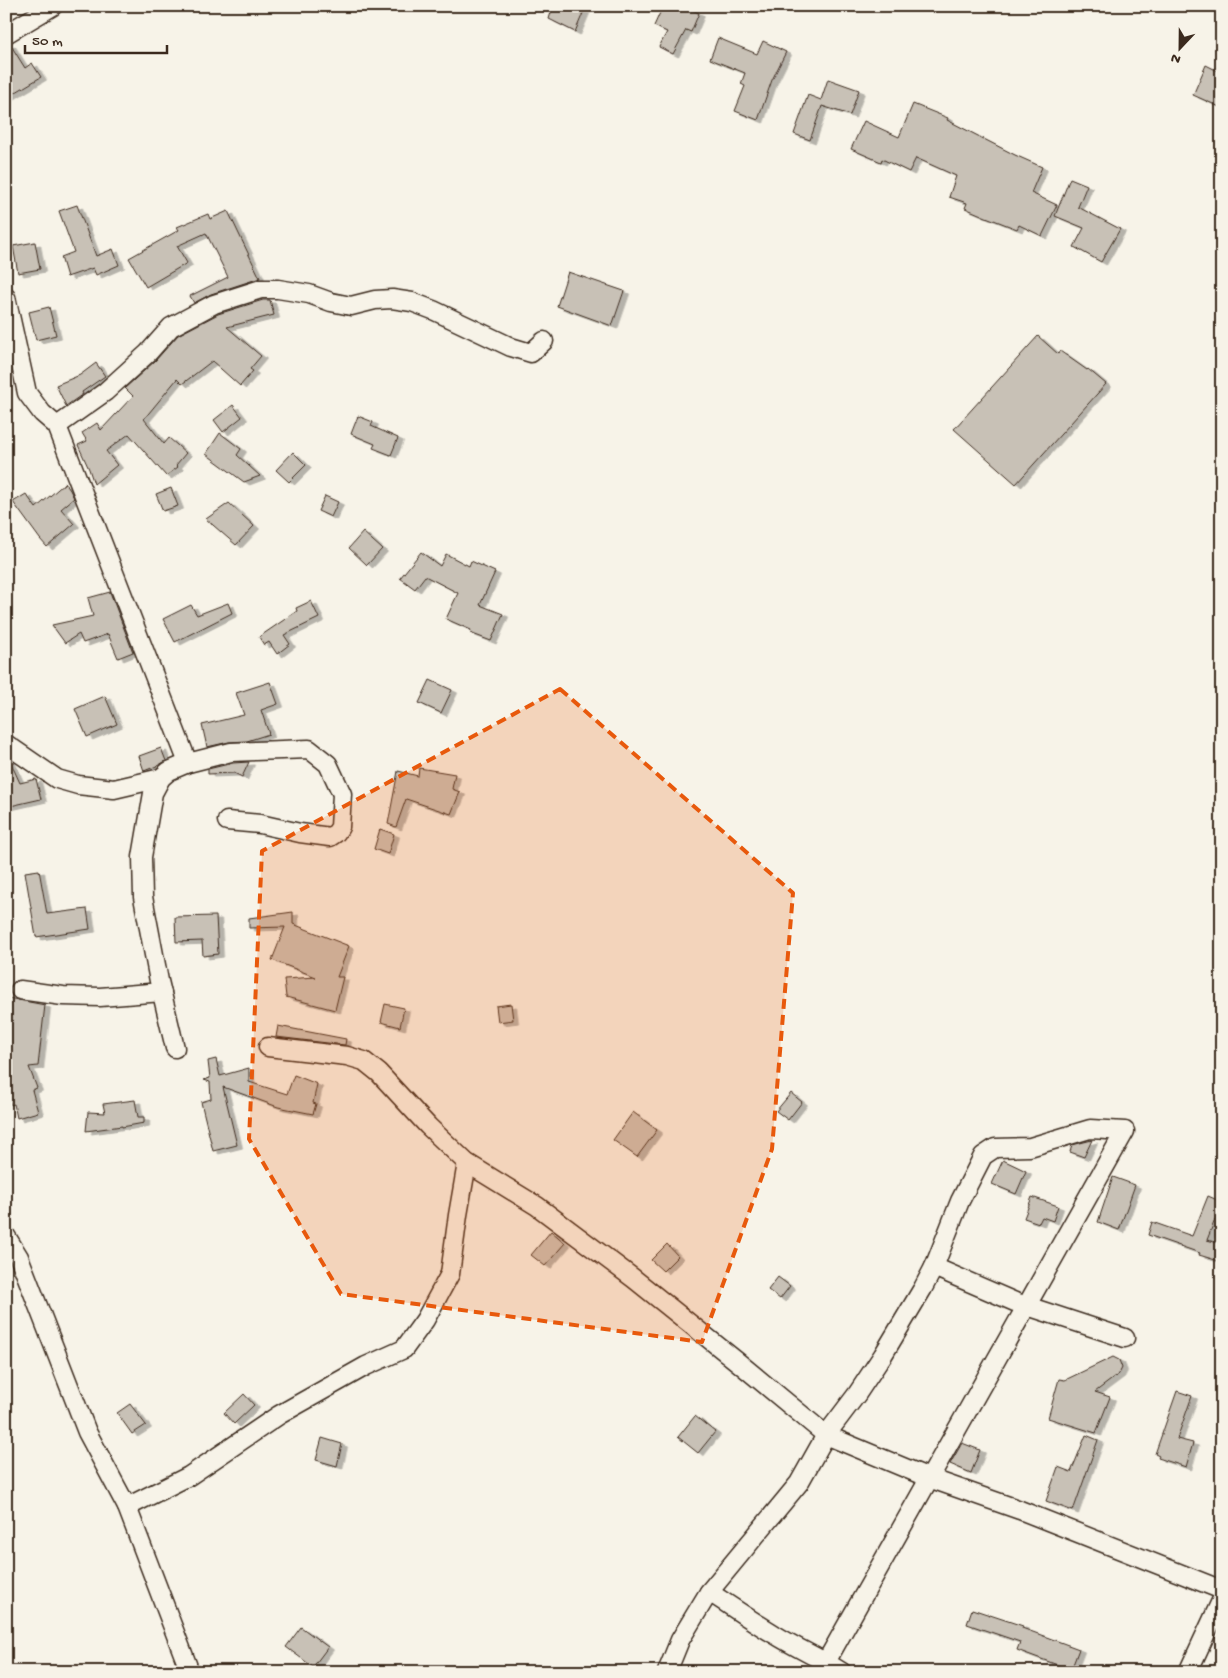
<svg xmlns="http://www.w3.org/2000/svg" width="1228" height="1678" font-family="'Gochi Hand',sans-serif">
<defs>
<filter id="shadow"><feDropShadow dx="5.5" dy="3" stdDeviation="0" flood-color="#0004"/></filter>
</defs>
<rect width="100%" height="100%" fill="#f7f3e8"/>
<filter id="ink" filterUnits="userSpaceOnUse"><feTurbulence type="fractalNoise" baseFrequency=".02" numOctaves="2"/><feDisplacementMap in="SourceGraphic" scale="10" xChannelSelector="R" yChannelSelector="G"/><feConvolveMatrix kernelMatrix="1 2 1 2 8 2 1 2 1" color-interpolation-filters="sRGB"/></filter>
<g filter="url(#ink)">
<g fill="#c8c1b6" stroke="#3b2a1e" filter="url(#shadow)">
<path d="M553,6H586L575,32L549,19Z"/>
<path d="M663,6H683L699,13L691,32L686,30L673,54L659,47L667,32L654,26Z"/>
<path d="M718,38L757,54L763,41L786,52L772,80L758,120L735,111L745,86L741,84L745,73L710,59Z"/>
<path d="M10,44L25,68L32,63L41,77L6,98V45Z"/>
<path d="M1206,65L1222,73V108L1193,95Z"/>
<path d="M828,79L859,90L850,115L822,106L810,140L794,134L808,95L821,100Z"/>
<path d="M913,104L948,118L947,120L1015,155L1042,167L1031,193L1057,205L1042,236L1019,225L1017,229L986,217L965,208L967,203L949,197L956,176L916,158L909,172L882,159L881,162L851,149L864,121L899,137Z"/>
<path d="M1070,178L1087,185L1078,207L1120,229L1101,262L1074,247L1084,228L1055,216Z"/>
<path d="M77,205L96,256L113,249L119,265L96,275L93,268L67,277L61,257L74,252L59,211Z"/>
<path d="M228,211L260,278L211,294L194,303L190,296L228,277L206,233L177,246L187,263L146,287L129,258L179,230L177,227L208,214L210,219Z"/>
<path d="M35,242L40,269L18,273L13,246Z"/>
<path d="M568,272L624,291L612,326L557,306Z"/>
<path d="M263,300H270L274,315L227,327L261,356L250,369L253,371L240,386L212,361L182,384L177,379L144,419L164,444L169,438L186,453L176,465L178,467L166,476L129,434L106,451L117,465L94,484L89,469L78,445L87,441L82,433L97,423L101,430L133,396L125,388L155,361L178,335L218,314Z"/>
<path d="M49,307L56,335L36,340L29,312Z"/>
<path d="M1038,336L1058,354L1060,351L1087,370L1088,369L1106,384L1016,484L954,429Z"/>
<path d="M96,363L105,376L82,392L83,394L66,406L56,385L80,375Z"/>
<path d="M233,405L242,417L223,432L214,420Z"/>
<path d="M358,416L373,422L371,426L398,438L391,455L373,448L375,444L351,434Z"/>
<path d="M220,433L241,449L237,455L260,476L244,482L206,454Z"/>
<path d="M293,452L306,465L289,482L276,470Z"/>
<path d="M65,483L70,490L74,498L61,509L74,524L47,547L40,539L13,502L26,494L36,508Z"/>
<path d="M171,488L178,506L163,511L156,494Z"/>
<path d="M325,496L338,502L331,517L318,511Z"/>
<path d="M229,503L254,526L236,545L206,519Z"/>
<path d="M363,532L382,549L367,565L349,548Z"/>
<path d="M421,552L440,566L446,554L469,566L471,561L495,572L480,605L503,614L491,641L470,633L471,630L446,619L458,593L425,576L415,589L400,578Z"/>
<path d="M110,592L133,652L118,658L108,634L83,643L79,634L65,643L52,625L93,616L88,598Z"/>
<path d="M311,601L319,618L284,635L290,644L277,654L269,642L264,645L259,637L297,611L296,608Z"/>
<path d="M228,603L232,613L175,642L163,619L191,605L197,615Z"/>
<path d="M430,680L452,690L441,713L419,703Z"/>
<path d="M270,682L278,704L261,710L269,734L247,741L229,742L207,747L202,725L244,715L236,693Z"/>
<path d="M105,696L117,724L87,737L75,709Z"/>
<path d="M161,748L166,761L159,765L144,771L139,756Z"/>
<path d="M6,757L9,759L20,783L36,779L41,799L6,807Z"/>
<path d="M249,762L242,777L234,773L208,774V769L233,763Z"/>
<path d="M419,768L455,774L452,789L460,792L451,814L406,799L396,827L388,824L398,771L418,776Z"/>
<path d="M380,829L394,834L388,854L374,849Z"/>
<path d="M39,870L47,914L87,909L90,929L36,937L25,872Z"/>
<path d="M293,912V924L349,946L337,977H343L335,1010L286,997L284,979L316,977L272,960L285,927L249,928V918Z"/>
<path d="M216,916L218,954L203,956L202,941L176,942L175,917Z"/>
<path d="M8,998L45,1005L38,1066L29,1067L37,1088L32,1090L38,1112L17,1118L14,1104L11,1105L6,1092V1006Z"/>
<path d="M385,1004L404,1008L400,1027L381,1022Z"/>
<path d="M511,1004L513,1020L498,1022L496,1006Z"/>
<path d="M278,1026L346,1039L345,1045L276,1037Z"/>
<path d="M216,1059L220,1076L249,1068V1082L287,1094L294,1075L317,1084L313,1103L316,1104L313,1114L278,1107L223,1087L237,1145L213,1151L201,1102L211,1099L210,1082L204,1080L210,1078L208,1061Z"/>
<path d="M791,1093L802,1102L788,1120L776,1111Z"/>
<path d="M135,1100L138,1117H144V1123L122,1127V1126L86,1131L88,1112L105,1113L103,1104Z"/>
<path d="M633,1112L657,1130L637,1157L613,1140Z"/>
<path d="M1092,1140L1084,1157L1070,1152L1072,1145Z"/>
<path d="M1003,1160L1026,1171L1016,1194L992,1184Z"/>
<path d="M1113,1177L1135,1185L1119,1230L1098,1222Z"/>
<path d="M1208,1196L1222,1202L1207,1240L1222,1244V1262L1199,1255L1200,1253L1148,1235L1152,1222L1192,1236Z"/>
<path d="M1032,1197L1058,1206L1053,1221L1042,1217L1039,1223L1024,1218Z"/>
<path d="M551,1231L565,1243L545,1266L531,1255Z"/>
<path d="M667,1244L678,1256L663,1271L651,1260Z"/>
<path d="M778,1277L790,1286L780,1299L768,1290Z"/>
<path d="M1113,1357L1119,1360L1122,1368L1119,1374L1095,1392L1110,1397L1096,1433L1048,1418L1059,1379L1065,1380Z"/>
<path d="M1177,1391L1192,1396L1177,1439L1193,1443L1186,1467L1158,1458L1159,1456L1155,1454Z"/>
<path d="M244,1394L254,1405L234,1424L224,1413Z"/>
<path d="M130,1404L146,1425L132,1434L117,1413Z"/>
<path d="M695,1416L715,1432L698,1453L678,1437Z"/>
<path d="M1086,1435L1098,1440L1073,1511L1046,1501L1058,1467L1071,1472Z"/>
<path d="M322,1438L342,1444L337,1466L316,1460Z"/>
<path d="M962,1443L980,1450L971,1473L950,1464Z"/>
<path d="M972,1609L1023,1626L1022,1628L1079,1649L1071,1670L1017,1650L1020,1642L967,1624Z"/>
<path d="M301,1627L328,1647L313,1667L286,1647Z"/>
</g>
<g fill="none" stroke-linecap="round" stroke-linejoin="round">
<g stroke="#3b2a1e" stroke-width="21">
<g id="street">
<path d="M6,34L53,6"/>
<path d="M6,297L27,393L42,413L57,426L188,763"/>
<path d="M57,426L105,392L148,353L171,327L214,304L261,289H278L309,294L331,302L351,306L375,300L392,299L412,302L433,310L511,347L531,353L544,341"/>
<path d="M6,744L57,779L78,785L114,789L161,778"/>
<path d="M20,990L63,996L100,997L162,992"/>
<path d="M268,1047L347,1056L364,1061L379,1073L428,1126L467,1163L537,1206L633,1278L739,1363L826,1435L929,1478L1020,1510L1222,1590"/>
<path d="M175,1048L159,981L143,897L142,857L153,793L161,778L169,771L188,763L231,752L309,749L328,764L342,794L340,827L336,833L330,837L300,833L260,824L227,821"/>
<path d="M6,1236L19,1257L87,1432L127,1507L190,1672"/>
<path d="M934,1267L1015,1302L1125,1338"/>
<path d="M127,1507L189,1476L279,1415L366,1366L404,1349L425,1320L450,1274L458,1215L467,1163"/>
<path d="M667,1672L680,1640L709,1592"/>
<path d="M821,1672L826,1662L1125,1131L1090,1129L1030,1147L995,1148L983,1156L960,1201L934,1267L923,1288L883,1355L857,1394L826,1435L799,1483L709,1592C731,1606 752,1621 774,1634C796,1648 820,1658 842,1672"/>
<path d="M1188,1672L1222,1599"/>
</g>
</g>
<use href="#street" stroke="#f7f3e8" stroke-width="18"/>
</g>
</g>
<path fill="#e8590c" fill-opacity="0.2" stroke="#e8590c" stroke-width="4" stroke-dasharray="10 6" stroke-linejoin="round" d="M560,689L793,893L772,1149L702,1342L341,1294L249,1139L262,851Z"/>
<rect width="1228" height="1678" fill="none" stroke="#f7f3e8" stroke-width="25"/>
<rect x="12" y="12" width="1203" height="1653" fill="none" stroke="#3b2a1e" stroke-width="2" filter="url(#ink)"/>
<g transform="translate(1180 48) rotate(202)" stroke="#f7f3e8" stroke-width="4" paint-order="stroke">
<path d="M0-4L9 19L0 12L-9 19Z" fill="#3b2a1e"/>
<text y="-8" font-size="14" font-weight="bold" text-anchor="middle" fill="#3b2a1e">N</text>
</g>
<path d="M25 45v8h142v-8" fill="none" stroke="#3b2a1e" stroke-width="2.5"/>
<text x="32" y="45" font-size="15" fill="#3b2a1e" stroke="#f7f3e8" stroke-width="4" paint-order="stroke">50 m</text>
</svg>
